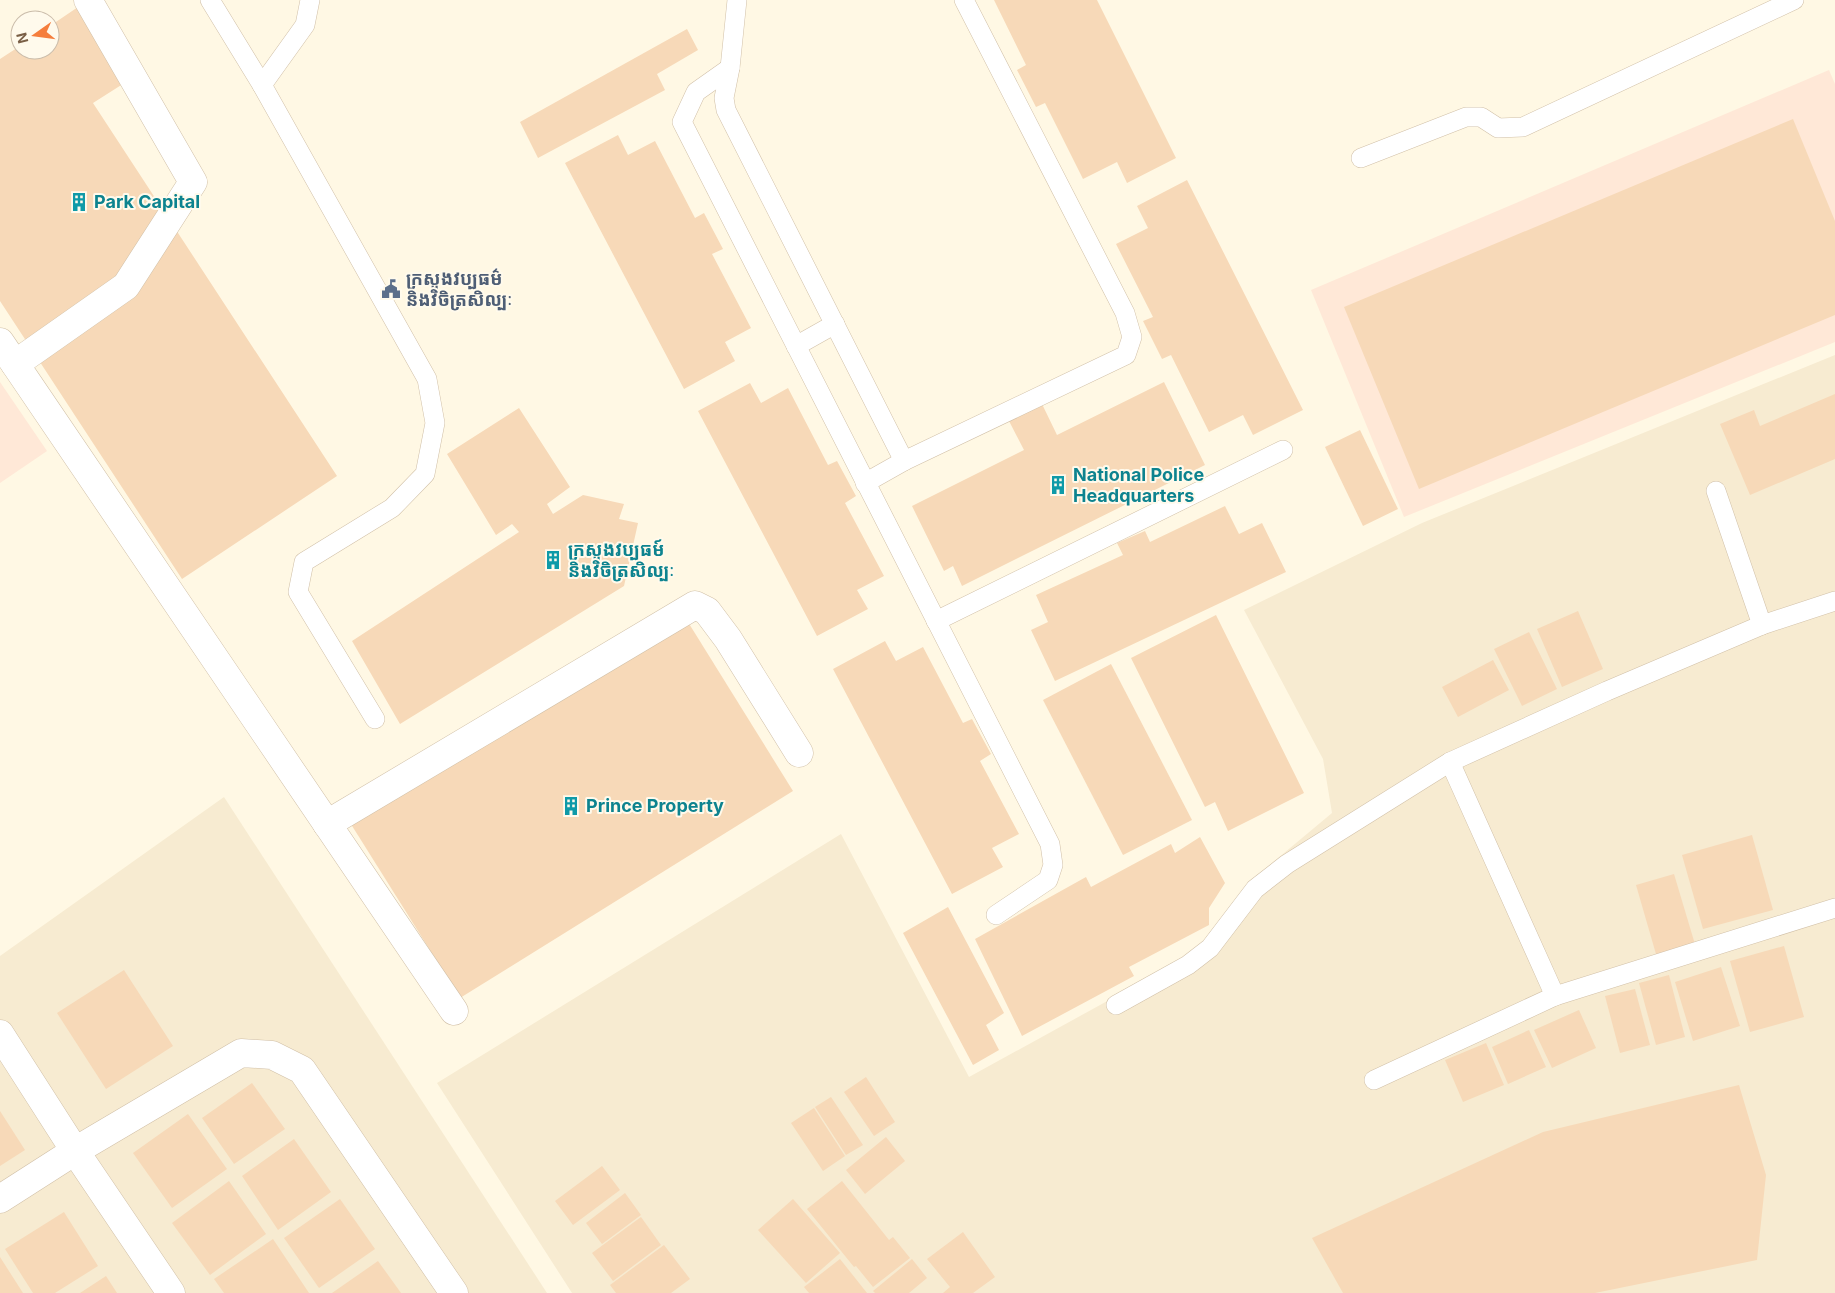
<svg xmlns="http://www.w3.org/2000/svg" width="1835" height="1293" font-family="Inter,'Noto Sans Khmer',sans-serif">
<rect width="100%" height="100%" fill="#fff8e4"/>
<g fill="#f7ebd1">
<path d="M1835,355V1293H572L437,1083L841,834L969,1077L1182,960L1205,943L1254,878L1332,813L1323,759L1244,610L1422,523Z"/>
<path d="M224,797L547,1293H0V956Z"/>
</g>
<g fill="#ffe8d7">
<path d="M1829,70L1835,84V342L1404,517L1311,290Z"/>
<path d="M0,382L47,451L0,483Z"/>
</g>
<g fill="#f7d9b8">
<path d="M994,0H1097L1176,158L1127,183L1117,162L1083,179L1045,103L1036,107L1017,70L1026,65Z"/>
<path d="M78,7L126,82L93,103L337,476L182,579L0,301V59L20,46V50H50V26Z"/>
<path d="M687,29L698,50L657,74L665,90L538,158L520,122Z"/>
<path d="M1793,119L1835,221V315L1419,489L1344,307Z"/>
<path d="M618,135L628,155L655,141L695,218L704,213L723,249L712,254L751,328L725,342L735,361L684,389L565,163Z"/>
<path d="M1187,180L1303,410L1253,435L1243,415L1209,432L1171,355L1162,359L1143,321L1153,317L1116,244L1148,228L1137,206Z"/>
<path d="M1164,382L1205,465L962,586L953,566L944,571L912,506L1024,450L1009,421L1042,404L1057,435Z"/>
<path d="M750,383L761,403L788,388L828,465L837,461L856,496L845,503L884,576L857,590L868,609L817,636L698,411Z"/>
<path d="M1835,394V459L1750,495L1720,424L1754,410L1760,426Z"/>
<path d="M519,408L570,487L547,504L553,514L583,495L624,504L619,519L638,523L624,586L400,724L352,641L519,532L512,524L496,535L447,454Z"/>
<path d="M1360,430L1398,509L1363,526L1325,447Z"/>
<path d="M1225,506L1239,534L1262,523L1286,572L1055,681L1031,630L1048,622L1036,595L1123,555L1117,543L1145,531L1150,542Z"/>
<path d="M1578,611L1603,669L1562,687L1537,629Z"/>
<path d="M683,614L793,791L460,998L349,821Z"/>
<path d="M1216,615L1304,793L1228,831L1215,802L1205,807L1131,658Z"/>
<path d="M1529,632L1557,689L1522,706L1494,649Z"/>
<path d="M885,641L896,661L923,647L963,723L972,719L991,754L980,761L1019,834L992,848L1003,867L952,894L833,669Z"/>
<path d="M1493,660L1509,690L1458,717L1442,687Z"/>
<path d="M1111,664L1192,820L1123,855L1043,700Z"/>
<path d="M1752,835L1773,910L1703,929L1682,855Z"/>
<path d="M1200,837L1225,883L1209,908V925L1129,967L1134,976L1022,1036L975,939L1086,877L1091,887L1171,844L1175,853Z"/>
<path d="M1674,874L1697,951L1658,961L1636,885Z"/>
<path d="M948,907L1004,1013L986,1025L999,1050L973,1065L903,933Z"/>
<path d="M1784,946L1804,1017L1750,1032L1730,961Z"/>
<path d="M1721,967L1740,1026L1693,1041L1675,982Z"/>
<path d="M124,970L173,1046L106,1089L57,1013Z"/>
<path d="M1669,975L1685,1037L1656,1045L1639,983Z"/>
<path d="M1635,989L1650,1045L1620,1053L1605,996Z"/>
<path d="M1579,1010L1596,1048L1552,1068L1534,1030Z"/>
<path d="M1529,1030L1546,1067L1508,1084L1492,1047Z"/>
<path d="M1486,1043L1504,1085L1463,1102L1445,1060Z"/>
<path d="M866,1077L895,1122L874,1136L844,1092Z"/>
<path d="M252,1083L285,1129L234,1164L202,1118Z"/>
<path d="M1739,1085L1766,1175L1757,1260L1595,1293H1343L1312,1238L1543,1132Z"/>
<path d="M831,1097L863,1145L846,1155L815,1107Z"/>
<path d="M814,1108L845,1156L823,1171L791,1123Z"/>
<path d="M0,1111L25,1150L0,1166Z"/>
<path d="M188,1114L227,1169L172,1208L133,1153Z"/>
<path d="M886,1137L905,1161L865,1194L846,1170Z"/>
<path d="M294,1139L331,1192L278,1230L242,1176Z"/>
<path d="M602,1166L620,1190L573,1225L555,1201Z"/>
<path d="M229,1181L266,1234L210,1275L172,1223Z"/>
<path d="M842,1181L889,1240L893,1237L910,1258L873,1287L856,1266L854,1267L807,1209Z"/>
<path d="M625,1193L641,1215L602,1244L586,1223Z"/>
<path d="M340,1199L375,1249L319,1288L284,1238Z"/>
<path d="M793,1199L840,1253L806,1283L758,1230Z"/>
<path d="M64,1212L98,1266L55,1293H33L5,1249Z"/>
<path d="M641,1217L661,1245L613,1281L592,1253Z"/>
<path d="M963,1232L995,1277L973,1293H943L950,1287L927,1259Z"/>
<path d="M273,1239L309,1293H224L214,1279Z"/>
<path d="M664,1245L690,1279L671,1293H616L610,1285Z"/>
<path d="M0,1257L23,1293H0Z"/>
<path d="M840,1259L867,1293H809L804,1287Z"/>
<path d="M912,1259L927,1278L909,1293H875L873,1291Z"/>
<path d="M378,1261L401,1293H332Z"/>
<path d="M106,1276L117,1293H80Z"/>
</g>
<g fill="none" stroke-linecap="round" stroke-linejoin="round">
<g stroke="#d1c0a8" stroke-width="20">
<g id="lane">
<path d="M210,0L262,85L427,379L435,423L425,474L392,508L304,562L298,592L375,719"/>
<path d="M737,0L730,68L724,98L726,110L904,461L1126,355L1132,337L1125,313L964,0"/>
<path d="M730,68L696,92L682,122L1050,844L1053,865L1048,880L996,915"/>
<path d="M262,85L305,25L310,0"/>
<path d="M1361,158L1466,117H1481L1498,128L1523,127L1794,0"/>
<path d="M796,346L835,324"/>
<path d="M865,483L904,461"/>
<path d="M1716,491L1762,625"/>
<path d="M936,621L1283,450"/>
<path d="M1450,762L1555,996"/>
<path d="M1116,1005L1188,965L1210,948L1255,889L1287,864L1450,762L1607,691L1762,625L1835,601"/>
<path d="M1374,1080L1555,996L1835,908"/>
</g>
</g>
<g stroke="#d1c0a8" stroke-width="29">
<g id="street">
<path d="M0,342L454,1011"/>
<path d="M15,364L126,286L193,182L88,0"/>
<path d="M327,824L695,605L707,611L728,639L799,753"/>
<path d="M0,1034L75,1151L241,1053L272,1055L302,1070L454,1293"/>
<path d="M0,1199L75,1151L171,1293"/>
</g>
</g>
<use href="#lane" stroke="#fff" stroke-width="19"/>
<use href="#street" stroke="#fff" stroke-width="28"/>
</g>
<defs>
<g id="building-bare" transform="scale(1.5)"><path d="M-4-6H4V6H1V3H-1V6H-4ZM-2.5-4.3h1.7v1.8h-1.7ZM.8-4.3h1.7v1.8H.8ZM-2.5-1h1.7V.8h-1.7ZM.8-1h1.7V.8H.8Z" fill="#0f9aa8" stroke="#fffaec" stroke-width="2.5" paint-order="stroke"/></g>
<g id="civic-bare" transform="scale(1.5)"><path d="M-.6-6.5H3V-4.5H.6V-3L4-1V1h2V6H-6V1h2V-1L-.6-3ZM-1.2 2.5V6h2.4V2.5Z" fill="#5c6f8a" stroke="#fffaec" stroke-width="2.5" paint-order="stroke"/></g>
</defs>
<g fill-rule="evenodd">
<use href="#building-bare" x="79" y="202"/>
<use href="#civic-bare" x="391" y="289"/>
<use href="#building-bare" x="1058" y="485"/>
<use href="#building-bare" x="553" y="560"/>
<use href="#building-bare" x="571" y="806"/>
</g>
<g text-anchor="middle" stroke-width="4" stroke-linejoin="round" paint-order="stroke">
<g font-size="18" font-weight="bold" fill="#0d838f" stroke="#fffaec" text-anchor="start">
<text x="94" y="208">Park Capital</text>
<text x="1073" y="481">National Police<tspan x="1073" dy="21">Headquarters</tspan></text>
<text x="568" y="556">ក្រសួងវប្បធម៍<tspan x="568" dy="21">និងវិចិត្រសិល្បៈ</tspan></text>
<text x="586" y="812">Prince Property</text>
</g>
<g font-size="18" font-weight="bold" fill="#4e5e75" stroke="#fffaec" text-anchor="start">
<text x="406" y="285">ក្រសួងវប្បធម៌<tspan x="406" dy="21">និងវិចិត្រសិល្បៈ</tspan></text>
</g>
</g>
<g transform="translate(35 35) rotate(256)"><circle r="24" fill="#fffaec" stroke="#cabcaa"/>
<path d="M0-4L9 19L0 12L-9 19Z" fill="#f57e3c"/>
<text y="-8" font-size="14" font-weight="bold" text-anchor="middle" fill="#7a5f46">N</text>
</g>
</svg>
